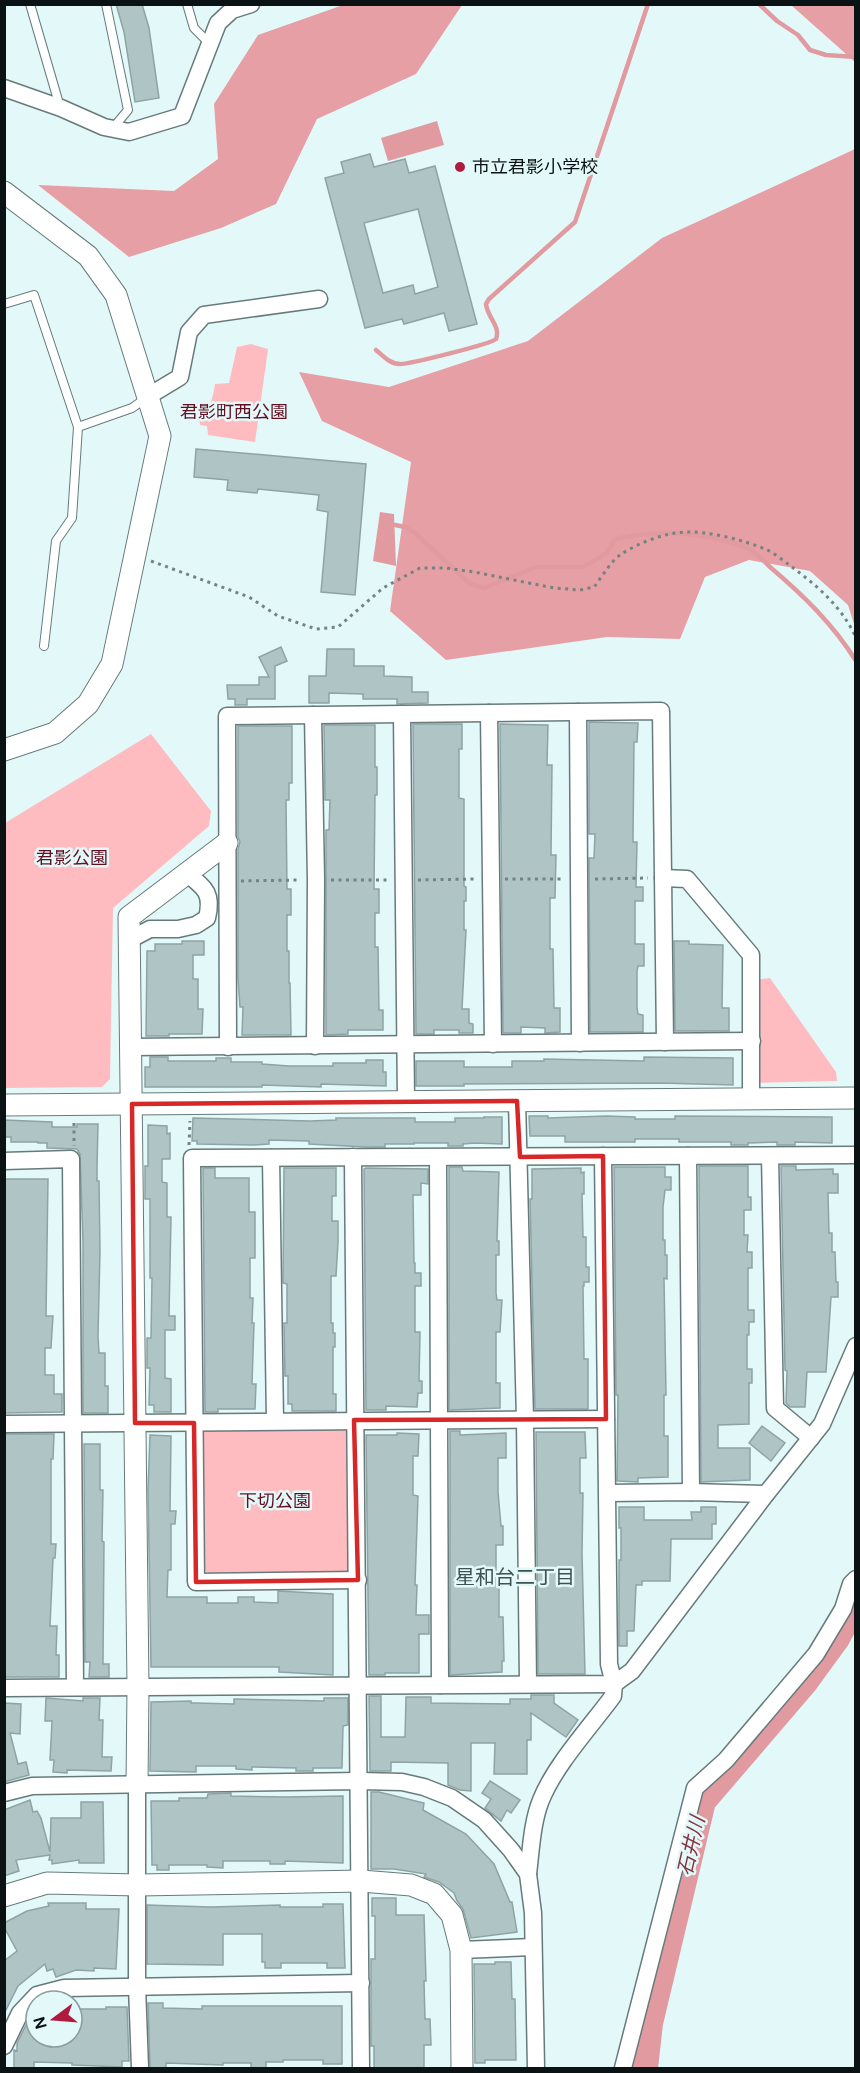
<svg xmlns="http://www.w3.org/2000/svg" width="860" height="2073" font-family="'DM Sans','Noto Sans JP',sans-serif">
<rect width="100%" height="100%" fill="#e3f9f9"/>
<g fill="#febcc0">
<path d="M251,344L268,349L255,442L208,435L207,426L200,425L199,417C210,411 213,397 215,384L229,383L237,347Z"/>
<path d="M151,734L211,811L209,826L113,908L110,1079L102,1087L5,1088V823Z"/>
<path d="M770,978L836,1072L837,1081L756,1083L754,980Z"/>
<path d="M206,1427H343L350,1434L352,1568L344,1575H210L201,1567L199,1435Z"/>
</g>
<g fill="#e69fa4">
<path d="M343,5H462L416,74L317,119L276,204L221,228L129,257L38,185L174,191L218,159L214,104L258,35Z"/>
<path d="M791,5H855V62Z"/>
<path d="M855,149V627L848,605L810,571L749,560L705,577L680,639L607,637L446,660L390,611L411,462L322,421L299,372L389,387L528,341L662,238Z"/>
</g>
<g fill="#e19ba0">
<path d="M437,121L444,145L388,161L381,138Z"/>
<path d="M380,512L394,514L396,566L373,561Z"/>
</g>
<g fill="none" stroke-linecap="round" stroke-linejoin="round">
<g stroke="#e19ba0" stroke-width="4.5">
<path d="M759,4L777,21L798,35L810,50L826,55L856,57"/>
<path d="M376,350C383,356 390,364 400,364C410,364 491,344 496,339C501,326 487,317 486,304L489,299L575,222L648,4"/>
<path d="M395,525L405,527L415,533L470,584L484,588L536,567H583L607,553L615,539C661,529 700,532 745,547C754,550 763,560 770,567C803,595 833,624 856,661"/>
</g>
<path stroke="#e19ba0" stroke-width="28" d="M644,2068L649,2023L702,1801L804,1682L836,1638L856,1601"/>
</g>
<g fill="#afc4c5" stroke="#8fa3a4" stroke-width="1.5" fill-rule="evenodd">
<path d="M116,4H142L149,28L159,98L135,102L124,32Z"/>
<path d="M370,154L374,167L405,159L409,173L435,166L477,324L449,331L444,313L404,324L402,319L365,328L325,178L344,173L341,162ZM418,209L438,287L415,294L413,285L383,293L364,223Z"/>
<path d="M196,449L366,464L355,595L321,592L328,512L317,510L319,495L258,489L257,493L227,490L228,480L194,477Z"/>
<path d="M281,647L287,661L275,666V699H247V705H235V699H228L227,685H259V677H269L259,657Z"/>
<path d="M327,649H354V666H384V676L412,677V692H428V703L397,704V699H363V694L329,693V703H309V676H326Z"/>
<path d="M589,722L638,723L637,742H634L633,842H637L636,887H643V901H635V944H644V966H638L637,971V1007L638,1014L643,1015V1032H590L589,858H594L595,834H589Z"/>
<path d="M413,724H462V749H459V798L464,799V886L466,887V901H464V930H466L462,1009H469V1023L473,1024V1033H459V1030H434V1034H416Z"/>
<path d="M500,724L548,725L547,765H552L551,855H556L555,898H550V949H553L554,1008H560V1032L545,1033V1028L521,1027V1033H503Z"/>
<path d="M324,725H375V767H377V795H375L374,889H379V913H375V947H378L379,1010H383V1030H348V1034L326,1035V830H329L330,800H325Z"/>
<path d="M238,726H292V783H289V800H286L287,889H291V915H287V951H289V983H290L291,1035H242L243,1007H240L238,979V849L240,842L238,837Z"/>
<path d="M182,941H204V955H193V979H198V1009H203L202,1034H169V1036H146L147,951H155V944H182Z"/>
<path d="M674,941H689V944L723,945L722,1008H729V1031H675Z"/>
<path d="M150,1057H168V1061H216V1058H231V1062H262V1064L289,1066H333V1063H366V1060H383V1072H386V1086L321,1084V1087L262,1085V1087H145V1067H150Z"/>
<path d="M644,1057L733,1058V1085L660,1083L464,1084V1086H416V1061H464V1067H512V1061H544V1059L644,1061Z"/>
<path d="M529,1116H548V1118L606,1116L635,1117V1119H675V1116L832,1117V1143L795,1142V1145H777V1142L748,1143V1145H731V1142H679V1139H635V1142H565V1136H530Z"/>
<path d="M484,1117H502V1144L475,1143L463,1144V1146H448V1143H414V1144H385V1147H366L309,1144V1141L269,1140V1144L253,1145L197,1144V1141H192L193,1118L310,1121L336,1120V1118H415V1122H455V1118H484Z"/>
<path d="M4,1120L52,1122V1127H77V1124H98L97,1168V1181H99L100,1251L98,1336L99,1353H105V1386H108V1413H83V1242L80,1154L77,1149L47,1148V1143H38V1142H11V1137H4Z"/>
<path d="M148,1125L167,1126V1134L170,1133V1159H162V1182L167,1183V1217H171L169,1316H175V1330H165V1378L171,1379V1412H154V1405H149L150,1368H147V1338H151L152,1278H150V1199H145V1166H148Z"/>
<path d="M699,1166H748V1197H751V1210H744V1235H748L747,1252H752V1268H748V1310H754V1322H749V1335H747V1369H752V1383H749V1424L718,1425V1448H750V1480L701,1482Z"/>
<path d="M781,1166H796V1170L833,1169V1174H838V1193H828L829,1233H832V1252H835L836,1282H838V1297H831L826,1372H807L805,1407H790L786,1403L787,1371L785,1370Z"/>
<path d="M449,1167H462L463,1171L499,1172L497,1241H499V1255H496V1293L497,1300H502L500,1332H496V1383H500V1408L449,1410Z"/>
<path d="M614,1167H665V1177H671V1190H665L663,1207V1240H665V1255H667V1279L664,1278L666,1395H664V1436H668V1477L638,1478V1482L617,1481L618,1395H616Z"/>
<path d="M203,1168H215V1178H249V1212H255V1258H250V1298H253L252,1323H254L252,1384H256L255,1409H218V1412H205Z"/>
<path d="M284,1168H336V1196H332V1221H338V1242L336,1276H331V1323H333V1333H335V1347H333V1394H336V1411H292V1404H288V1376H285L284,1323H287V1284L283,1283Z"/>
<path d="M366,1168L428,1169V1184L421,1183V1195H413L414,1263H415V1273H421V1286H415V1332H420L419,1381H422V1393H418L417,1407L386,1406V1410H366L364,1169Z"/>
<path d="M581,1168V1173L584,1172V1194H582L583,1237H586V1267H589V1282H584V1286H583L584,1359H588V1409H535L530,1199H532V1169Z"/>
<path d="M4,1179H48L46,1316H53L52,1331L51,1348H45V1375H54V1394H62V1412L4,1413Z"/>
<path d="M762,1426L785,1443L771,1461L749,1443Z"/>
<path d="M450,1431H460V1435L506,1433V1458H498V1492L501,1526H503V1545H496V1584H499V1617H503L504,1661H502V1672L450,1675Z"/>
<path d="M536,1432H585L586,1458H580V1493H583L582,1553L585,1674H538Z"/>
<path d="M397,1433L419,1434L418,1456H413V1495L418,1496L415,1585H417L416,1615H429V1634H419V1673H385V1675H369L366,1435H397Z"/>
<path d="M4,1434H54L53,1459H51V1544H56L55,1558H53L50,1626H57L56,1655H59V1677H4Z"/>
<path d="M150,1435L171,1436L170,1511H176L175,1524H171V1570H168L167,1597H207V1603H238V1597H254V1602L278,1603V1591L333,1594V1675L279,1672V1667H151L148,1490Z"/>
<path d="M84,1444H100V1490H103L102,1541L104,1542L103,1664H109V1677H89L90,1662H85Z"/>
<path d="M619,1507H644V1520H692L691,1512H701V1507H716V1524H712V1539H671L670,1581H642V1585H636L634,1631H627V1646H619V1560H621V1528H619Z"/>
<path d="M531,1695H554V1703L578,1720L566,1737L531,1713V1740H527V1774H494L495,1743H471V1791L460,1790L448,1785V1763L391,1762V1771H370L369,1696H381V1737H405L406,1697H431V1703L510,1704V1699H531Z"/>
<path d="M46,1698L83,1701V1698H100L99,1720H103L102,1757H112L111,1771L67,1770V1773L53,1772L54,1760H50L52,1721H45Z"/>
<path d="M324,1698H348V1725L343,1726L342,1768H313V1771H296V1768L252,1767V1770L236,1769V1766H196V1772L150,1771L151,1702L191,1701V1703H196L234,1704V1699L324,1701Z"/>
<path d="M4,1703L21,1704L20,1734L10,1733L18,1764L26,1762L29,1775L4,1782Z"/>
<path d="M490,1781L520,1800L511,1813L507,1810L501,1821L485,1808L491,1799L482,1793Z"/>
<path d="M371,1792H379L424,1803L423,1810L466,1834L494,1864L510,1902H512L517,1932L471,1938L463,1909L457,1901L454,1893L439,1882L424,1877L426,1874L394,1869H371Z"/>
<path d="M231,1793V1796L285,1797L343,1796V1863L285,1861V1864H270V1861H223V1868L207,1867V1865H169V1870H157V1865H152L151,1801H179V1798H207L208,1794Z"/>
<path d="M30,1800L33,1812L37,1811L41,1818L50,1852L51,1818H81V1802H103L104,1863H79V1860L52,1864V1860H49L50,1855L16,1860L19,1871L4,1876V1810Z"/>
<path d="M372,1898H396V1915H424L426,1981H424L425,2019H430L431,2045H424V2068H374V2046H371V1959H375V1916H372Z"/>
<path d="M48,1903H86V1909H119L116,1969L94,1968V1971L76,1970L56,1977L53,1969L47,1971L45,1964L18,1986L4,2014V1961L17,1951L4,1927V1923L27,1911L49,1906Z"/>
<path d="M323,1904H343L345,1968H327V1963H281V1968H265V1962H262V1934H223V1965L147,1964V1905L211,1907L280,1905V1907H323Z"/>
<path d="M495,1962H511L512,1999H515L516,2060H485V2063H475L474,1964H495Z"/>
<path d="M148,2003H163V2008L202,2009V2006H342V2064H323V2060H283V2062H266V2068H251V2063H223V2065L166,2063V2068H150Z"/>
<path d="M106,2007H127L129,2061H122V2067L72,2065V2063L34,2062V2068H14V2050L17,2051V2043L26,2025H35V2037H72V2009H106Z"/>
</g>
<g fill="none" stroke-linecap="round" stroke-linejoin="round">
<g stroke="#677a7b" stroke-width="10">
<g id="service">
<path d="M30,4L60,107"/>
<path d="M106,4L128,110L113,128"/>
<path d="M187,4L194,28L210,44"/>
<path d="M4,304L34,295L78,427L72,518L56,541L44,646"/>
<path d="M78,427L132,408L146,398"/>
</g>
</g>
<g stroke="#677a7b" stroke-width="19">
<g id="minor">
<path d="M4,88L61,108L104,127L129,132L182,116L218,23L232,10L251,4"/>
<path d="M147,397L180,377L189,332L204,315L319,299"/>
<path d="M578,712L580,1043"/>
<path d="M489,713L493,1044"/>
<path d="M402,714L406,1101"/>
<path d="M313,715L316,880L315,1046"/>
<path d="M663,878L687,879L751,955V1099"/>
<path d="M129,940L150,929H178L196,925L207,918C213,893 205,888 186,873"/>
<path d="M131,1047L752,1041"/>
<path d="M228,1047L227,716L661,711L665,1042"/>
<path d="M517,1101L525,1420L528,1684"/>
<path d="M688,1156L691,1492"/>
<path d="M770,1156L775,1408L811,1438"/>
<path d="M353,1157C355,1461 361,1765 361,2068"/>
<path d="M271,1158L275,1421"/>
<path d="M438,1158L440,1685"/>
<path d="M4,1161L71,1159L75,1687"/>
<path d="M4,1424L606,1419"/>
<path d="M608,1493L691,1492L766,1494"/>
<path d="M358,1580L196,1582L192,1158L856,1155"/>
<path d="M4,1688L614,1684L632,1671L766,1494L822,1424L856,1346"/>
<path d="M137,1785V1986L140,2068"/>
<path d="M4,1793L32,1786L360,1781L402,1782L424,1787L452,1798L484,1820L511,1850L528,1874L533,1913L536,2068"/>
<path d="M528,1874C531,1850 532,1822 541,1800C555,1765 591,1726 613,1696L614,1684L609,1664L603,1156"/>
<path d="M461,1950L533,1947"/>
<path d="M4,2046L20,2013L37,1995L64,1988L361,1983"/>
<path d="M623,2068L695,1788L726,1760L816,1654L843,1609L851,1584L856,1579"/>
</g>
</g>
<g stroke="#677a7b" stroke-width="23">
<g id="tertiary">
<path d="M4,192L88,256L116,295L160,436L112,664L88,704L55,733L4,750"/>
<path d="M4,1105L856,1098"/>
<path d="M137,1785L138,1687L129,917L227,843"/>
<path d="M4,1896L47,1883L138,1885L361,1881L411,1885L434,1894L452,1915L461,1950L462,2068"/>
</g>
</g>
<g stroke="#748282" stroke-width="3" stroke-dasharray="3 4.5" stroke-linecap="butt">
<path d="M151,561L249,597L278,616L316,629L338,627L383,588L420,568H446L474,572L554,588L580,590L594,587C602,577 610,562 620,555C638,543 664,533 685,532C709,531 743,540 765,549C773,552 781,559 788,564C815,584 842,606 856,638"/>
<path d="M505,879H564"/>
<path d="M595,879L648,878"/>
<path d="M331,880H387"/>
<path d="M418,880L477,879"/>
<path d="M241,881L300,880"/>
<path d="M74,1123V1146"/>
<path d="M189,1145L190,1121"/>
</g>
<use href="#service" stroke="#fff" stroke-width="8"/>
<use href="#minor" stroke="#fff" stroke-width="16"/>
<use href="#tertiary" stroke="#fff" stroke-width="21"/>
</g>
<path fill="none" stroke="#d62828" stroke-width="4.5" stroke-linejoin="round" d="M517,1101L520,1157L603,1156L606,1419L354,1420L358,1580L196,1582L194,1423H135L132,1104Z"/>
<circle fill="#af1b3f" stroke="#e3f9f9" stroke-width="2" cx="460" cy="167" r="6"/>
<g text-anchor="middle" stroke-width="5" stroke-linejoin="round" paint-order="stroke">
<g font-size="18" fill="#0b1213" stroke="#e3f9f9" text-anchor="start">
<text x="472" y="173">市立君影小学校</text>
</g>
<g font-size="18" fill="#620f22" stroke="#e3f9f9">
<text x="234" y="418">君影町西公園</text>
<text x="72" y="864">君影公園</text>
<text x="275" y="1507">下切公園</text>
</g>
<g font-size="20" fill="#3f5252" stroke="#e3f9f9">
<text x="515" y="1584">星和台二丁目</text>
</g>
<g font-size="20" font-style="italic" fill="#87333f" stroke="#e3f9f9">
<text transform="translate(691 1846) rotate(-77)" y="7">石井川</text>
</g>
</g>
<rect width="860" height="2073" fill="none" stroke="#0b1213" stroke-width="12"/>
<g transform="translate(54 2019) rotate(254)"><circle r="28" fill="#e3f9f9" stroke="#8d9d9d" stroke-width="1.5"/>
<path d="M0-4.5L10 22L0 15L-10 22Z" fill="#af1b3f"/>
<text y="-9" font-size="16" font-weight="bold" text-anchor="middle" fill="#0b1213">N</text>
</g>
</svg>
